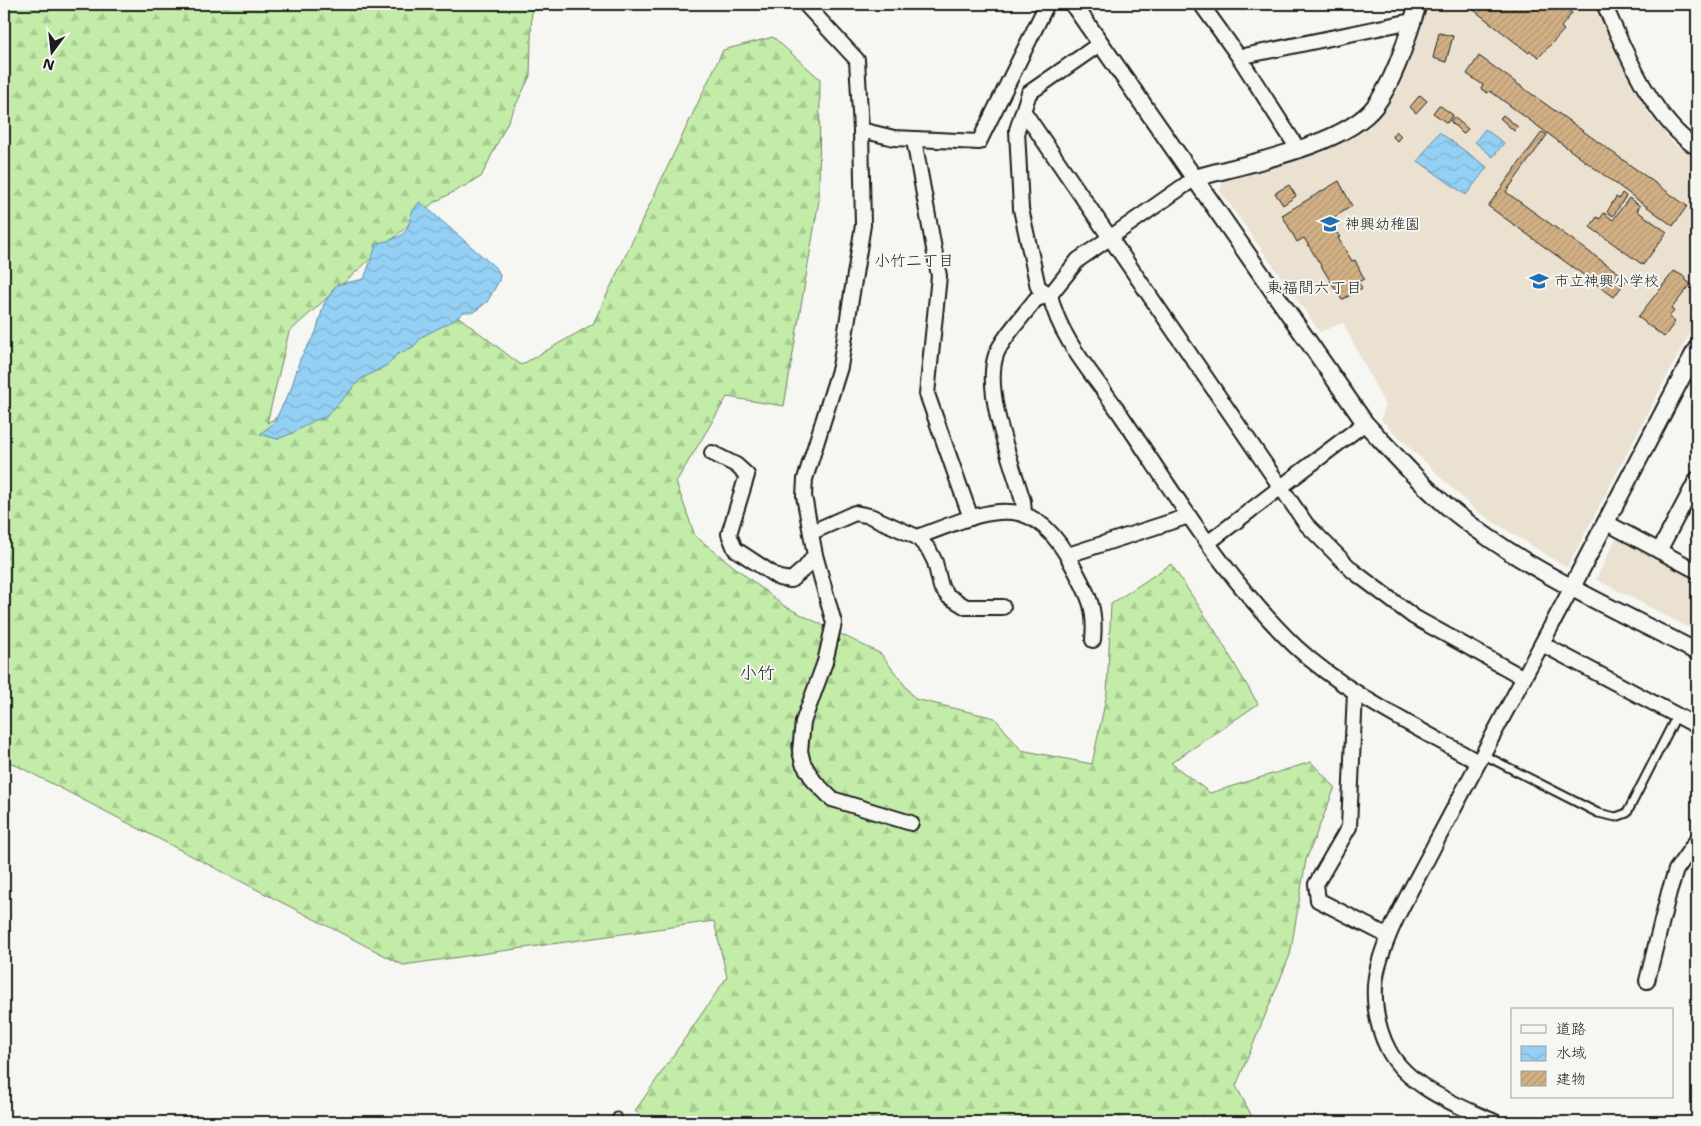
<svg xmlns="http://www.w3.org/2000/svg" width="1701" height="1126" font-family="'Shantell Sans','Klee One',sans-serif">
<defs>
<pattern id="forest-firs" width="22" height="20" patternUnits="userSpaceOnUse" patternTransform="scale(1.25)"><rect width="22" height="20" fill="#c2eca7"/><path d="M5 1l3.5 6h-7zM16 11l3.5 6h-7z" fill="#a6ca8f"/></pattern>
<pattern id="water-waves" width="16" height="10" patternUnits="userSpaceOnUse" patternTransform="scale(1.25)"><rect width="16" height="10" fill="#93d0f4"/><path d="M0 5q4-4 8 0t8 0" fill="none" stroke="#7eb2d1"/></pattern>
<pattern id="building-hatch" width="6" height="6" patternUnits="userSpaceOnUse" patternTransform="scale(1.25)"><rect width="6" height="6" fill="#d2b085"/><path d="M-1 1l2-2M0 6l6-6M5 7l2-2" fill="none" stroke="#b49772"/></pattern>
</defs>
<rect width="100%" height="100%" fill="#f6f6f2"/>
<filter id="ink" filterUnits="userSpaceOnUse"><feTurbulence type="fractalNoise" baseFrequency=".02" numOctaves="2"/><feDisplacementMap in="SourceGraphic" scale="10" xChannelSelector="R" yChannelSelector="G"/><feConvolveMatrix kernelMatrix="1 2 1 2 8 2 1 2 1" color-interpolation-filters="sRGB"/></filter>
<g filter="url(#ink)">
<g fill="#ebe1d1">
<path d="M1427,4H1592L1649,114L1674,144L1697,160V319L1567,568L1475,510L1381,420L1385,405L1343,323L1320,332L1220,191L1224,178L1320,151L1356,136L1370,127L1383,112L1401,83Z"/>
<path d="M1617,536L1697,580V632L1596,579Z"/>
</g>
<path fill="url(#forest-firs)" stroke="#6f8462" d="M4,4H532L530,76L481,177L433,203L289,332L267,423L455,314L521,365L593,324L723,50L773,37L820,79L819,200L784,406L727,397L676,482L695,536L784,606L881,654L915,699L995,718L1021,750L1092,764L1107,693L1111,604L1171,564L1214,629L1258,704L1171,763L1210,793L1311,762L1335,787L1306,860L1290,955L1236,1086L1255,1122H649L635,1111L727,977L714,921L403,965L4,759Z"/>
<g fill="url(#water-waves)" stroke="#63889e">
<path d="M1485,129L1504,143L1493,157L1475,142Z"/>
<path d="M1439,132L1487,167L1466,195L1418,161Z"/>
<path d="M420,202L497,269L500,275L499,281L487,302L474,312H464L453,321L423,336L413,347L396,355L389,364L361,379L325,418L315,420L293,433L277,439L260,434L273,424L291,389L300,359L316,332L324,304L336,285L364,279L377,243C386,241 401,239 406,230C413,219 406,216 420,202Z"/>
</g>
<g fill="url(#building-hatch)" stroke="#1c1c1c">
<path d="M1466,4H1560L1572,13L1561,27L1564,30L1539,57L1530,51L1529,53Z"/>
<path d="M1439,33L1453,36L1446,62L1433,58Z"/>
<path d="M1479,56L1687,206L1673,226L1490,91L1488,93L1481,89L1483,85L1467,74Z"/>
<path d="M1420,95L1427,101L1416,113L1410,107Z"/>
<path d="M1439,105L1453,115L1447,123L1433,113Z"/>
<path d="M1503,115L1518,127L1514,131L1500,118Z"/>
<path d="M1454,117L1468,129L1463,134L1450,121Z"/>
<path d="M1396,131L1401,136L1397,141L1392,136Z"/>
<path d="M1542,132L1547,135L1506,192L1627,279L1614,297L1488,206Z"/>
<path d="M1339,181L1352,206L1328,221L1340,237L1338,238L1352,261L1355,260L1364,279L1358,282L1362,288L1342,300L1304,238L1297,242L1282,215Z"/>
<path d="M1289,185L1296,196L1283,205L1275,193Z"/>
<path d="M1622,193L1626,196L1613,216L1607,212L1616,197L1619,199Z"/>
<path d="M1629,198L1640,206L1637,211L1667,232L1643,265L1590,227L1597,217L1600,219L1604,213L1613,220Z"/>
<path d="M1674,271L1685,277L1684,279L1691,284L1671,309L1674,311L1669,317L1675,322L1664,337L1638,317Z"/>
</g>
<g fill="none" stroke-linecap="round" stroke-linejoin="round">
<g stroke="#1c1c1c" stroke-width="11">
<g id="service">
<path d="M1482,754L1598,813L1616,817L1627,813L1677,715"/>
<path d="M617,1117L620,1122"/>
</g>
</g>
<g stroke="#1c1c1c" stroke-width="18">
<g id="minor">
<path d="M805,4L857,60L861,130L863,225L840,367L805,479L804,496L815,555L834,623L825,662L803,722L800,751L803,763L814,781L832,799L911,823"/>
<path d="M1201,4L1239,57L1298,149"/>
<path d="M1604,4C1625,51 1653,120 1697,148"/>
<path d="M1101,43L1029,93L1017,130L1021,209L1038,287L1050,295C1061,343 1097,378 1123,418C1176,496 1227,581 1296,647C1348,695 1417,727 1478,762"/>
<path d="M1239,57L1412,21"/>
<path d="M1024,112L1306,524L1353,571L1414,617L1524,678"/>
<path d="M861,130L894,138L979,142L1047,4"/>
<path d="M914,140L939,276L927,394L971,518"/>
<path d="M712,453L736,465L747,475L729,534L735,549L779,578L791,580L805,568L815,555"/>
<path d="M1024,513L1023,501C1012,463 983,392 996,355C1001,340 1026,312 1036,299L1050,295L1078,260L1195,178"/>
<path d="M1605,522L1697,571"/>
<path d="M812,532L855,513L870,516L917,537C989,511 1031,485 1074,568C1089,596 1096,608 1093,640"/>
<path d="M917,537L929,550L935,562L941,587L948,596L966,607H1003"/>
<path d="M1209,542L1365,423"/>
<path d="M1659,551L1697,479"/>
<path d="M1068,555L1189,516"/>
<path d="M1542,644L1697,726"/>
<path d="M1355,692L1349,827L1316,884L1318,900L1388,936"/>
<path d="M1647,981L1669,892L1676,870L1697,840"/>
<path d="M1495,1122C1459,1106 1407,1087 1388,1049C1376,1026 1371,993 1378,967C1389,924 1415,884 1435,844C1480,758 1527,673 1572,587"/>
</g>
</g>
<g stroke="#1c1c1c" stroke-width="20">
<g id="tertiary">
<path d="M1073,4L1365,423C1394,454 1422,486 1454,512C1527,571 1615,609 1697,652"/>
<path d="M1195,178C1243,164 1345,146 1375,106C1396,78 1407,37 1418,4"/>
<path d="M1572,587L1697,348"/>
</g>
</g>
<use href="#service" stroke="#f6f6f2" stroke-width="7"/>
<use href="#minor" stroke="#f6f6f2" stroke-width="14"/>
<use href="#tertiary" stroke="#f6f6f2" stroke-width="16"/>
</g>
</g>
<defs>
<g id="school-bare" transform="scale(1.5)"><path d="M0-5L7-2L0 1L-7-2ZM-4 1L0 2.5L4 1V4Q0 6-4 4Z" fill="#1f6fb2" stroke="#f6f6f2" stroke-width="2.5" paint-order="stroke"/></g>
</defs>
<g fill-rule="evenodd">
<use href="#school-bare" x="1330" y="224"/>
<use href="#school-bare" x="1539" y="281"/>
</g>
<g text-anchor="middle" stroke-width="4" stroke-linejoin="round" paint-order="stroke">
<g font-size="15" fill="#1c1c1c" stroke="#f6f6f2" text-anchor="start">
<text x="1345" y="229">神興幼稚園</text>
<text x="1554" y="286">市立神興小学校</text>
</g>
<g font-size="16" fill="#1c1c1c" stroke="#f6f6f2">
<text x="914" y="266">小竹二丁目</text>
<text x="1314" y="293">東福間六丁目</text>
</g>
<g font-size="18" fill="#1c1c1c" stroke="#f6f6f2">
<text x="757" y="679">小竹</text>
</g>
</g>
<rect width="1701" height="1126" fill="none" stroke="#f6f6f2" stroke-width="20"/>
<rect x="10" y="10" width="1681" height="1106" fill="none" stroke="#1c1c1c" stroke-width="2" filter="url(#ink)"/>
<rect x="1511" y="1008" width="162" height="90" fill="#f6f6f2" stroke="#9f9f9c"/>
<rect x="1521" y="1025" width="25" height="8" fill="#f6f6f2" stroke="#9f9f9c"/>
<text x="1556" y="1034" font-size="15" fill="#1c1c1c">道路</text>
<rect x="1521" y="1046" width="25" height="15" fill="url(#water-waves)" stroke="#9f9f9c"/>
<text x="1556" y="1058" font-size="15" fill="#1c1c1c">水域</text>
<rect x="1521" y="1071" width="25" height="15" fill="url(#building-hatch)" stroke="#9f9f9c"/>
<text x="1556" y="1084" font-size="15" fill="#1c1c1c">建物</text>
<g transform="translate(52 52) rotate(195)" stroke="#f6f6f2" stroke-width="4" paint-order="stroke">
<path d="M0-4L9 19L0 12L-9 19Z" fill="#1c1c1c"/>
<text y="-8" font-size="14" font-weight="bold" text-anchor="middle" fill="#1c1c1c">N</text>
</g>
</svg>
